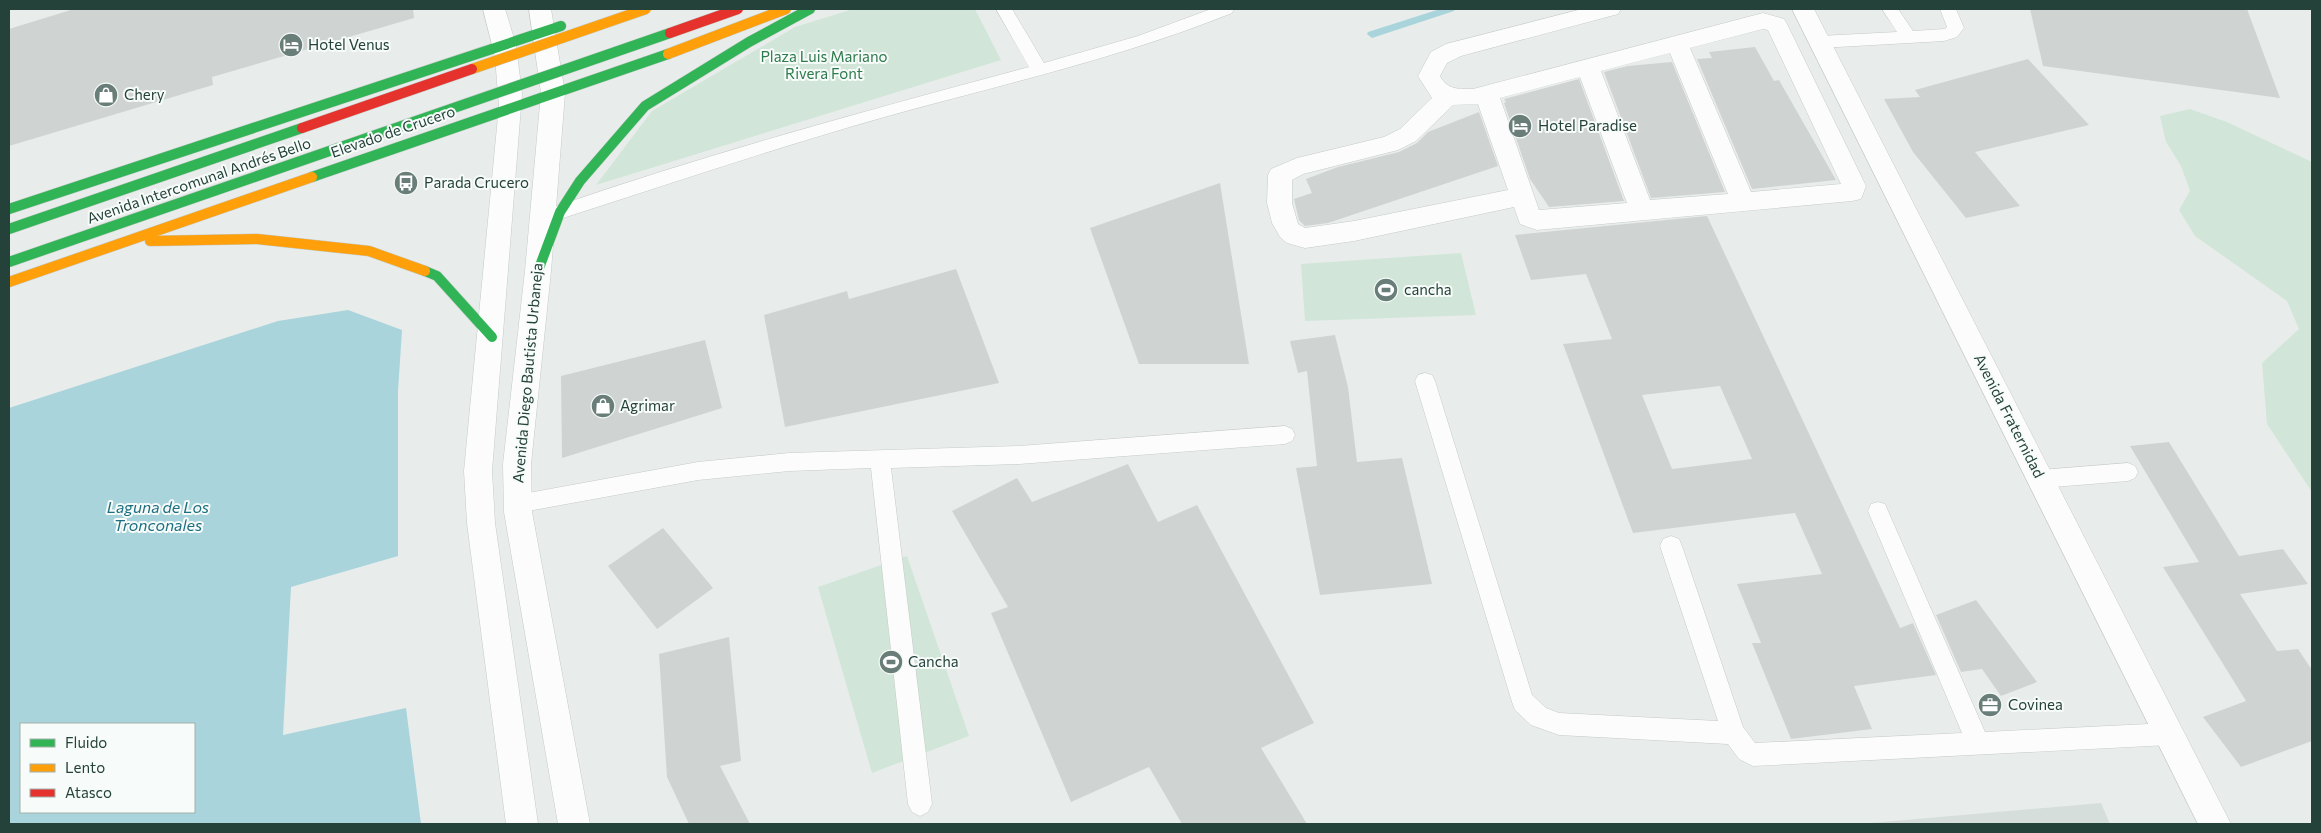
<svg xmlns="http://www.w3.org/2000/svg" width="2321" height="833" font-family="Commissioner,sans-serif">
<rect width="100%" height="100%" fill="#e8edeb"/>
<path fill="#d6dedb" d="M2101,803L2110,824H1859Z"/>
<g fill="#d1e6d8">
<path d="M853,9H975L1001,60L596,185L652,111L795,27Z"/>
<path d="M2190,109L2227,122L2312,162V492L2267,424L2262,363L2299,329L2287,301L2195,236L2179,210L2190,191L2181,166L2166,142L2160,116Z"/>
<path d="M1461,253L1476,315L1305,321L1301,264Z"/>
<path d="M907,556L969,736L872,773L818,587Z"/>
</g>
<path fill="#a9d4db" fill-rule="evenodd" d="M348,310L402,330L398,391V556L291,587L283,735L406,708L421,824H9V408L278,321ZM21,724H194V812H21Z"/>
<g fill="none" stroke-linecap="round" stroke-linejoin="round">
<path fill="#a9d4db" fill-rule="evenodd" d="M1440,9H1455L1454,11L1372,38L1367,34L1368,32Z"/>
</g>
<g fill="#cfd4d2" fill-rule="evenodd">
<path d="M74,9H413L414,18L212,77L213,85L9,146V29Z"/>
<path d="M2030,9H2247L2280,98L2043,66Z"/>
<path d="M1755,47L1774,81L1779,80L1836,180L1752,189L1697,59L1712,58L1709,52Z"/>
<path d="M2028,59L2089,125L1975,152L2020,206L1966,218L1913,152L1884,99L1920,97L1915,90Z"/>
<path d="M1672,62L1725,192L1651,198L1604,72L1628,66Z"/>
<path d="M1579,79L1624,201L1549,207L1530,179L1504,103L1506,102L1504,99Z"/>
<path d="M1479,112L1498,166L1328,223L1305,226L1299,220L1294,199L1312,193L1306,179L1338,167L1399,152L1417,143L1428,132Z"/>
<path d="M1220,183L1249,364H1139L1090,228Z"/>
<path d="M1707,216L1900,628L1913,623L1936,675L1854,686L1872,729L1791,739L1752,643H1761L1737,584L1822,574L1795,513L1633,533L1563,344L1612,339L1586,274L1531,280L1515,235ZM1720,386L1752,459L1672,469L1642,395Z"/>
<path d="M956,269L999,383L785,427L764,315L847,291L849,299Z"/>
<path d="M1335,335L1348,387L1357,462L1402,458L1432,584L1320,595L1296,468L1317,466L1307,371L1298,373L1290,341Z"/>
<path d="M705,340L722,408L562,458L561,376Z"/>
<path d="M2169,442L2239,556L2283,549L2308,584L2240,594L2277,651L2298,649L2312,670V741L2241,767L2203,717L2246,701L2163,567L2199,562L2130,446Z"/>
<path d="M1128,464L1158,522L1197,505L1314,723L1261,748L1307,824H1182L1149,767L1071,802L991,613L1008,607L952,511L1017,478L1032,502Z"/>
<path d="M663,528L713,588L657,629L608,566Z"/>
<path d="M1976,600L2037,682L2001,696L1982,669L1961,672L1936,615Z"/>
<path d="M729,637L741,761L720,766L750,824H689L667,777L659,654Z"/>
</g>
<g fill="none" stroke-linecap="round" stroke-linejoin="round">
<g stroke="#c5cac8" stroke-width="1">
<g id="lane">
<path d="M996,9H1012L1044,63L1138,36L1211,9H1234L1232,13C1120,58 1004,84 888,116C778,147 669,184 560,219L554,217L551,212L554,207C710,153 869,110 1029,67Z"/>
<path d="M1882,9H1898L1913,31L1945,29L1947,27L1940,9H1956L1964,28L1957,37L1944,41L1820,48L1814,46L1812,42L1814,38L1820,36L1897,32Z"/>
<path d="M1425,373L1432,375L1435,381L1532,695L1546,708L1559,713L1718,721L1660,546L1663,539L1671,536L1679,539L1682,546L1743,727L1755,743L1962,733L1868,511L1871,504L1878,502L1885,504L1888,511L1985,732L2169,723L2177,726L2181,734L2177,742L2169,745L1753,766L1739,759L1728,744L1559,735L1531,725L1515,710L1512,702L1415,381L1418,375Z"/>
<path d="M1285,426L1292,429L1295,435L1292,441L1285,444L1019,464L891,468L932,804L928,812L920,816L912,812L908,804L871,468L789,471L698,480L517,513L510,511L507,504L510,497L517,495L698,462L789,453L1019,446Z"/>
<path d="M2128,463L2135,466L2138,472L2135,478L2128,481L2041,488L2034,485L2031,479L2034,473L2041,470Z"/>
</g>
</g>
<g stroke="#c5cac8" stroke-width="1">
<g id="street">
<path d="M483,9H505L516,45L522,94L492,471L495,523L538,824H506L467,523L464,471L499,106L495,57Z"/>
<path d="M529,9H551L565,93L551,271L531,464L532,512L590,824H558L504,512L503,464L525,271L541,93Z"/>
<path d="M1582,9H1621L1618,14L1461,56L1447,63L1440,76C1447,90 1459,89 1473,89L1763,13L1784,19L1787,24L1866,186L1861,199L1852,201L1537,230L1520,224L1514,207L1354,241L1305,248L1287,243L1280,237L1272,223L1267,203L1268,175L1271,169L1297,158L1384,137L1400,129L1432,98L1418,76L1431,52L1446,44ZM1763,29L1768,30L1841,184L1751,192L1690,48ZM1670,53L1728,194L1650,200L1601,71ZM1580,77L1627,203L1539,210L1500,98ZM1478,104L1508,190L1354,221L1305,228L1298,224L1292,203V180L1303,174L1398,150L1416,141L1453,105Z"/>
<path d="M1792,9H1814L2231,824H2198Z"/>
</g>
</g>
<g stroke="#c3cbc8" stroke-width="11">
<g id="fast">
<path d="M312,177L668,54"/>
<path d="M9,209L561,26"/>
<path d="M425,271L437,276L492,337"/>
<path d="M538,271L560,212L580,181L645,106L749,42L810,9"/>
</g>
</g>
<g stroke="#c3cbc8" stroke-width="11">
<g id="slow">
<path d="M668,54L786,9"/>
<path d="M150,241L257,239L369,251L425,271"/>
<path d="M9,282L312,177"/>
</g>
</g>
<use href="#lane" fill="#fcfcfc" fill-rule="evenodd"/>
<use href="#street" fill="#fcfcfc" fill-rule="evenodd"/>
<use href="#fast" stroke="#30b455" stroke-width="10"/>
<use href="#slow" stroke="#ff9f0a" stroke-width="10"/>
<g stroke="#c3cbc8" stroke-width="11" stroke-linecap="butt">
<g id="fast-bridge">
<path d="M9,229L302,128"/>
<path d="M9,262L670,33"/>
</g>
</g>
<g stroke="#c3cbc8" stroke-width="11" stroke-linecap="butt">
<path id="slow-bridge" d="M472,69L646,9"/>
</g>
<g stroke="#c3cbc8" stroke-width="11" stroke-linecap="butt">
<g id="jam-bridge">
<path d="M670,33L738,9"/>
<path d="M302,128L472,69"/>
</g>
</g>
<use href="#fast-bridge" stroke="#30b455" stroke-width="10"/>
<use href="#slow-bridge" stroke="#ff9f0a" stroke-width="10"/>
<use href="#jam-bridge" stroke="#e5322d" stroke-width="10"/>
</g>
<defs>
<g id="hotel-disc" transform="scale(1.25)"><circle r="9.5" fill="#697e78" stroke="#f7fbf9"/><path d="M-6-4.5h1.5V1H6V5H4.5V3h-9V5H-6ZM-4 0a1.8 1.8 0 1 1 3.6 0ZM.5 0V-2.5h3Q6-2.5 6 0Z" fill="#fff"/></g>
<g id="shop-disc" transform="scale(1.25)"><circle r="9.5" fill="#697e78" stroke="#f7fbf9"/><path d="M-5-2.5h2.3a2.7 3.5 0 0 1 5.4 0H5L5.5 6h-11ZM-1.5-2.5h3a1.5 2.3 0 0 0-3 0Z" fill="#fff"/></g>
<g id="bus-disc" transform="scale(1.25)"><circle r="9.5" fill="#697e78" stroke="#f7fbf9"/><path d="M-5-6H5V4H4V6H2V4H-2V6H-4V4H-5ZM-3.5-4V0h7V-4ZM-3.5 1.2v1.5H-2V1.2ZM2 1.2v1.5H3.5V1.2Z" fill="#fff"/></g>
<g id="stadium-disc" transform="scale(1.25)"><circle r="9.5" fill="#697e78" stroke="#f7fbf9"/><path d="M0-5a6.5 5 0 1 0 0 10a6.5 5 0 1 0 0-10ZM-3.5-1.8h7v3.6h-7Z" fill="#fff"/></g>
<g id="office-disc" transform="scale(1.25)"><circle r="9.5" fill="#697e78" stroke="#f7fbf9"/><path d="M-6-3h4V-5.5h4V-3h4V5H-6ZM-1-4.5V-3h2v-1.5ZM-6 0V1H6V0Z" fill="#fff"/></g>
</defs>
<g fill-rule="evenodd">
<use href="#hotel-disc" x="291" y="45"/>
<use href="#shop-disc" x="106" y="95"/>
<use href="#hotel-disc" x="1520" y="126"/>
<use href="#bus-disc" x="406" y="183"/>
<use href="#stadium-disc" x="1386" y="290"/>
<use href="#shop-disc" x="603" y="406"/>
<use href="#stadium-disc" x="891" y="662"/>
<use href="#office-disc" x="1990" y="705"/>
</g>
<g text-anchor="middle" stroke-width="4" stroke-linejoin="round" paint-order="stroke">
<g font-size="15" fill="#24423a" stroke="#f7fbf9" text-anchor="start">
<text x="308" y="50">Hotel Venus</text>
<text x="124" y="100">Chery</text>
<text x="1538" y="131">Hotel Paradise</text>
<text x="424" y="188">Parada Crucero</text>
<text x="1404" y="295">cancha</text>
<text x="620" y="411">Agrimar</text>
<text x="908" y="667">Cancha</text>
<text x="2008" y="710">Covinea</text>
</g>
<g font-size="15" fill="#2d7a4b" stroke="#f7fbf9">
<text x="824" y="62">Plaza Luis Mariano<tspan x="824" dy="17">Rivera Font</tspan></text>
</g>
<g font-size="15" fill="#24423a" stroke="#f7fbf9">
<text transform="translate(393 132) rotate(-19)" y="5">Elevado de Crucero</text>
<text transform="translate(199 181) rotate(-19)" y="5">Avenida Intercomunal Andrés Bello</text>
<text transform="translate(528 373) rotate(-85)" y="5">Avenida Diego Bautista Urbaneja</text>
<text transform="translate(2009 416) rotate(63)" y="5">Avenida Fraternidad</text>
</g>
<g font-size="16" font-style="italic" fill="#1c6f80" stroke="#f7fbf9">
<text x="158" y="513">Laguna de Los<tspan x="158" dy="18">Tronconales</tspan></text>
</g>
</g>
<rect width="2321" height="833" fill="none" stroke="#24423a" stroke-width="20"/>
<rect x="20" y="723" width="175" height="90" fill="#f7fbf9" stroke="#a3b1ad"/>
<rect x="30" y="739" width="25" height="8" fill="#30b455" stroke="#a3b1ad"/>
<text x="65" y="748" font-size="15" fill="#24423a">Fluido</text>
<rect x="30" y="764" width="25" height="8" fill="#ff9f0a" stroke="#a3b1ad"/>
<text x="65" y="773" font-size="15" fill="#24423a">Lento</text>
<rect x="30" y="789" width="25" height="8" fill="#e5322d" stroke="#a3b1ad"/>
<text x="65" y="798" font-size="15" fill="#24423a">Atasco</text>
</svg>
